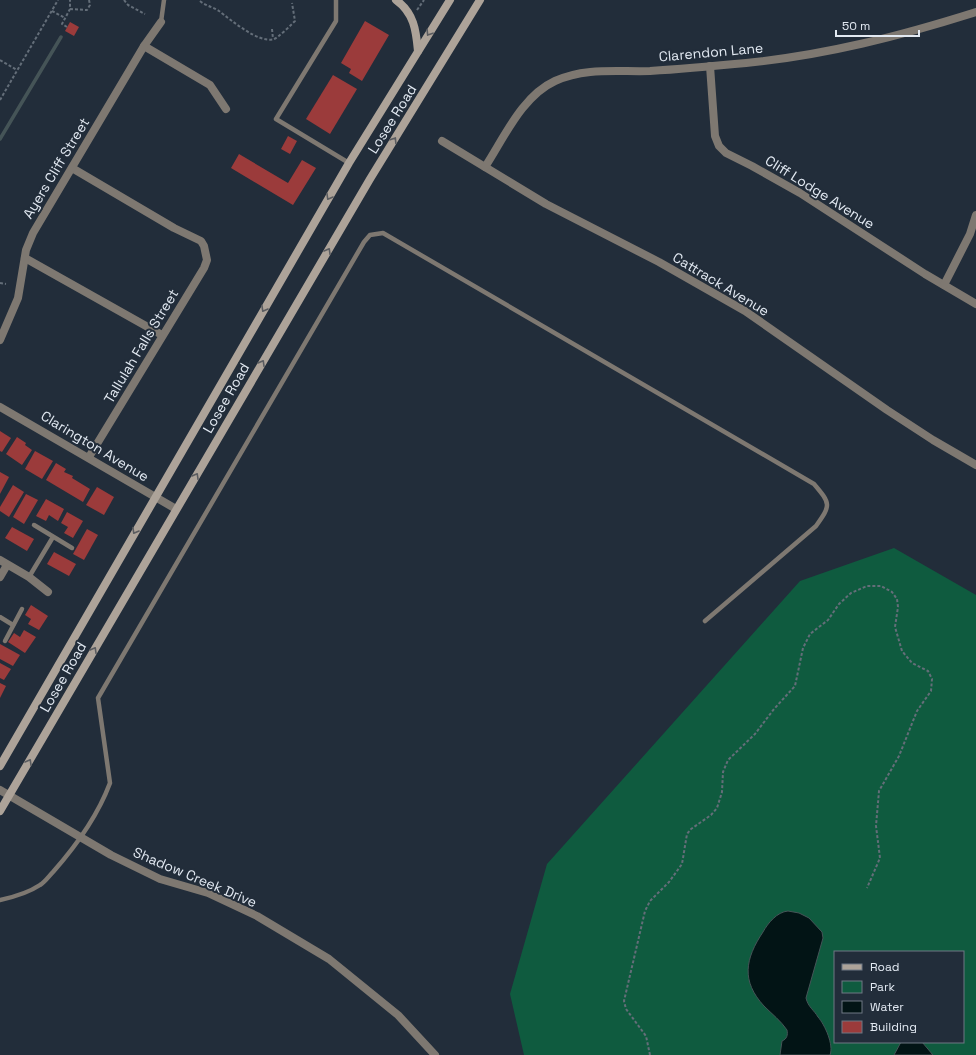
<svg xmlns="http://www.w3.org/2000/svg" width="976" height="1055" font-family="'Space Grotesk',sans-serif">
<rect width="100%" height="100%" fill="#222d3a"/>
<path fill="#0f5b3f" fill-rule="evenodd" d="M894,548L976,595V1055H524L510,994L547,864L800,581ZM835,952H963V1042H835Z"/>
<g fill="#021415" stroke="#455457">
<path d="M788,911L799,913L809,918L822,932L823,938L806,998C808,1007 814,1010 818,1017C825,1025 834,1045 830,1055H780L782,1041C787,1039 788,1035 787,1030C781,1021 772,1014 764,1006C741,981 745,959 763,932C768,923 777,912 788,911Z"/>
<path d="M901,1042H922L933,1055H894Z"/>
</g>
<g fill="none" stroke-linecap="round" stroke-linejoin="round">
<path stroke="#455457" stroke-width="3.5" d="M0,139L61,37"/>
</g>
<g fill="#9b3b3b">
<path d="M365,21L389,35L362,81L349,73L351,69L341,63Z"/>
<path d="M70,22L79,27L74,36L65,31Z"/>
<path d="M333,75L357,89L330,134L306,119Z"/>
<path d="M288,136L297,141L290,154L281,149Z"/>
<path d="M239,154L288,183L302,160L316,168L293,205L231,168Z"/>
<path d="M0,431L11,438L2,452L0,451Z"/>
<path d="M17,437L26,443L25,445L32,450L22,465L6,454Z"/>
<path d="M35,451L53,461L42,479L25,469Z"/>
<path d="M56,463L66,469L64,472L73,476L72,478L90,489L83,502L46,480Z"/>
<path d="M0,472L9,477L0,494Z"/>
<path d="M13,485L24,492L9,517L0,511V507Z"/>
<path d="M97,487L114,497L104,515L86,505Z"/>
<path d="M26,494L38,500L24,524L13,517Z"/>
<path d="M46,499L64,509L58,521L49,515L46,521L36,516Z"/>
<path d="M67,512L83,521L73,538L64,533L68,527L61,523Z"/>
<path d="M12,527L34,539L27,551L5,538Z"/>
<path d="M87,529L98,535L84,560L73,554Z"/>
<path d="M54,552L76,564L69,576L47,564Z"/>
<path d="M31,605L48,616L39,630L28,624L31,619L25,615Z"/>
<path d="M24,630L36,637L25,653L8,642L14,633L20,637Z"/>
<path d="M0,644L20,655L13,666L0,659Z"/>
<path d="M0,663L11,669L4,680L0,678Z"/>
<path d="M0,683L6,686L0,698Z"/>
</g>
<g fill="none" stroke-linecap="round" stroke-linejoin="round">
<g stroke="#646e79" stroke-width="2" stroke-dasharray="3 2" stroke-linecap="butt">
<path d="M124,0L128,5L145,14"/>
<path d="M200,1C206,6 213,7 219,11C231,20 259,44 274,39C278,38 292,24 295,21L292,3"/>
<path d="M70,9L87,10L90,5L89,0"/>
<path d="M417,10L424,0"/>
<path d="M52,11L65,18"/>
<path d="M67,27L62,24L70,9V0"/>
<path d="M272,29L273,39"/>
<path d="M0,60L17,70"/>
<path d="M0,100L58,0"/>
<path d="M0,283L6,284"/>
<path d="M650,1055L646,1036L626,1009L624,1001L645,911L650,901L669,882L682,864L687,834L691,829L711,815L717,808L722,792L723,772L728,760L755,734L774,709L795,686L803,648L810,634L828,620L839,604L851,593L867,586H881L892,592L897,599L898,607L895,627L902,651L912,663L928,671L932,679L931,691L917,711L899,756L879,791L876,826L880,858L867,888"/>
</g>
<g stroke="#7e7871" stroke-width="4.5">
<path d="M336,0V21L276,119L349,163"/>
<path d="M161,22L164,0"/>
<path d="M34,525L72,548"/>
<path d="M29,577L53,537"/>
<path d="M0,617L13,625"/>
<path d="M5,641L22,609"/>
<path d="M0,900C14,897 28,893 40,885C45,882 49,876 53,872C76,846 98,815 110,783L98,698L364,242L370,235L383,233L814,484C831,504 831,505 816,526L705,621"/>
</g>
<g stroke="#7e7871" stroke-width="8">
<path d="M144,46L210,85L226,109"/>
<path d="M710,66L715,136L719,146L726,153L752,166L800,193L925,274L976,304"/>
<path d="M442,141L546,204L659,262L745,311L887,410L933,440L976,465"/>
<path d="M485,167C504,138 522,96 555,81C585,67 618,72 650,71C682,69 715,66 746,63C826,55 900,36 976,12"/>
<path d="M72,168L174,228L201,241L204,246L207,260L204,268L89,457"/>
<path d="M25,258L162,335"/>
<path d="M944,285L970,234L976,215"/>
<path d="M0,340L18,298L26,250L33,233L144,46L161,22"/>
<path d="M0,407L176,509"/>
<path d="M0,560L29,577L48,592"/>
<path d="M0,577L7,565"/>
<path d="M0,790L111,855L160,879L208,893L257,916L329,959L398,1015L435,1055"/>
</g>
<g stroke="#ada399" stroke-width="8">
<path d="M396,0C414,13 416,30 418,51"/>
<path d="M0,766L349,163L450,0"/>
<path d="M0,811L370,179L480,0"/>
</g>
</g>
<defs><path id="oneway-chevron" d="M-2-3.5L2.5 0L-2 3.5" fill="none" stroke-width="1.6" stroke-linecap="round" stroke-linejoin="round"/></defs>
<g stroke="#5a5c60">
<use href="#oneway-chevron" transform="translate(429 33) rotate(122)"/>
<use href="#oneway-chevron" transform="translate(394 140) rotate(-58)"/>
<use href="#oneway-chevron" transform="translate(329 197) rotate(120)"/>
<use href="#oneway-chevron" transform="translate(328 251) rotate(-60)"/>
<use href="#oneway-chevron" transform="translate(264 309) rotate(120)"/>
<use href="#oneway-chevron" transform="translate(262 363) rotate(-60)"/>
<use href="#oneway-chevron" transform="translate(196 476) rotate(-60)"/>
<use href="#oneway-chevron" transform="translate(135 531) rotate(120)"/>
<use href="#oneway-chevron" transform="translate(94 650) rotate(-60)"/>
<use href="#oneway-chevron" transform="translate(29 762) rotate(-60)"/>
</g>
<g text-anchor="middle" stroke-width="4" stroke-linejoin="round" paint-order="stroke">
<g font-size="14" fill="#e2e9f2" stroke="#222d3a">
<text transform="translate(711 52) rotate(-5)" y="5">Clarendon Lane</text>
<text transform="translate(392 119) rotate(-58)" y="5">Losee Road</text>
<text transform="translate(56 168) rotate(-59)" y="5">Ayers Cliff Street</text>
<text transform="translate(820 192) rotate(32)" y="5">Cliff Lodge Avenue</text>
<text transform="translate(721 284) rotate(31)" y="5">Cattrack Avenue</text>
<text transform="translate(141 346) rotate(-59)" y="5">Tallulah Falls Street</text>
<text transform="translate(226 398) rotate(-60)" y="5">Losee Road</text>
<text transform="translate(95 446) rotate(31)" y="5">Clarington Avenue</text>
<text transform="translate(63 677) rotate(-60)" y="5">Losee Road</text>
<text transform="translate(195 877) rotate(23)" y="5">Shadow Creek Drive</text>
</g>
</g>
<rect x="834" y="951" width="130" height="92" fill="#222d3a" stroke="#6f7884"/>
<rect x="842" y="964" width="20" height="6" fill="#ada399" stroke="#6f7884"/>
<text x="870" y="971" font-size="12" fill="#e2e9f2">Road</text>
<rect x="842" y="981" width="20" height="12" fill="#0f5b3f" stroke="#6f7884"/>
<text x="870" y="991" font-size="12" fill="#e2e9f2">Park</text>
<rect x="842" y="1001" width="20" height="12" fill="#021415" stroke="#6f7884"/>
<text x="870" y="1011" font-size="12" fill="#e2e9f2">Water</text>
<rect x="842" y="1021" width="20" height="12" fill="#9b3b3b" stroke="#6f7884"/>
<text x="870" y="1031" font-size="12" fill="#e2e9f2">Building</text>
<path d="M836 30v6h83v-6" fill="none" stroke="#e2e9f2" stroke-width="2"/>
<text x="842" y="30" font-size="12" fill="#e2e9f2" stroke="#222d3a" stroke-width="3" paint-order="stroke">50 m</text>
</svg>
